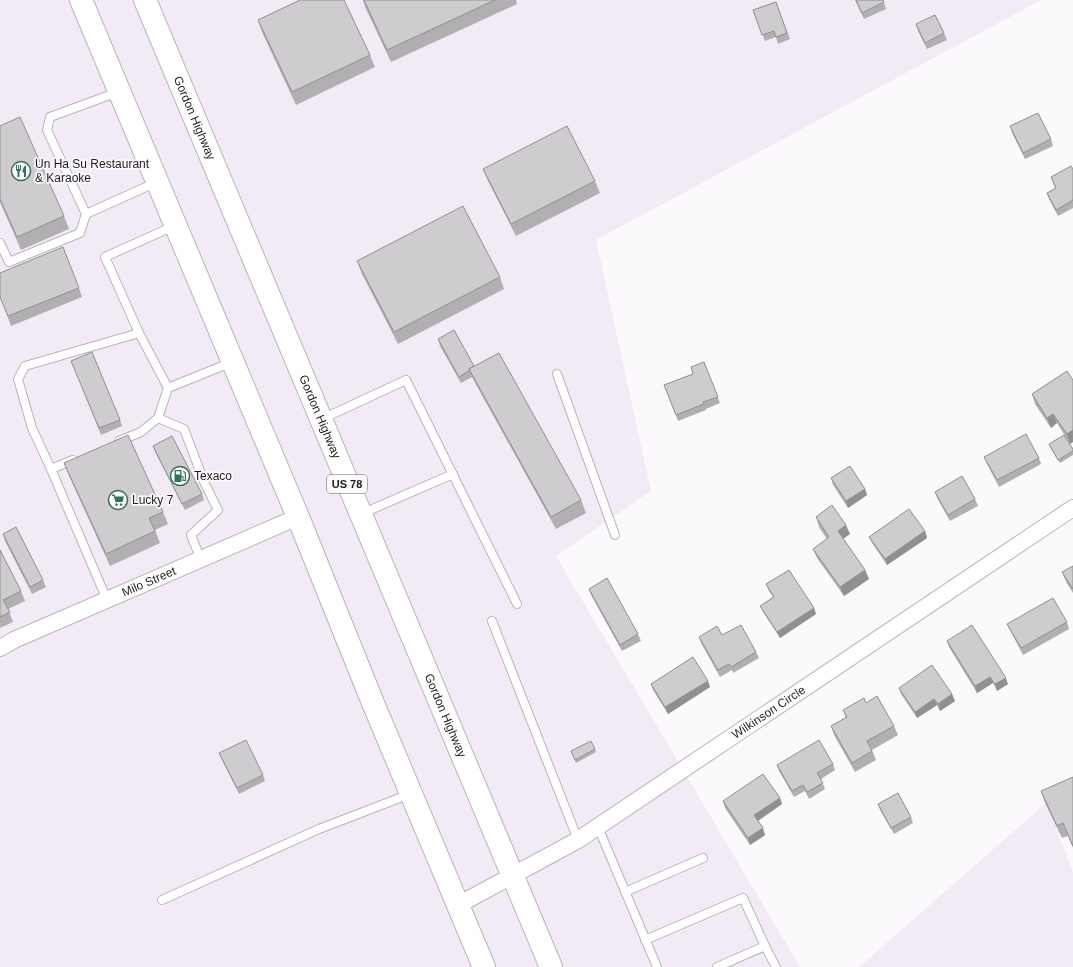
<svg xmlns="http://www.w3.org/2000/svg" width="1073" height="967" font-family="Helvetica,sans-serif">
<rect width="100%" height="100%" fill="#fbf9fc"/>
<g fill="#f2ebf5">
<path d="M0,0H1041L596,240L651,491L556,556L800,967H0Z"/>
<path d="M1047,802L1073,873V967H859Z"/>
</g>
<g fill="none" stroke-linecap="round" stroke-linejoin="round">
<g stroke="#b7b4b8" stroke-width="10">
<g id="lane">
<path d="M86,214L47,130L50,117L118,92"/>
<path d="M0,243L9,262L80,233L86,214L157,182"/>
<path d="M139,333L105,257L174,226"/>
<path d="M557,374L615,535"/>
<path d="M158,418L184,429L205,484L218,510L191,535L201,560"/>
<path d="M322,419L406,380L517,604"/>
<path d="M119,441L141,432L158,418L168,388"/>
<path d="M73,460L51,469L32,428L18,379L25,366L139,333L168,388L232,362"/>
<path d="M51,469L107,600"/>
<path d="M361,514L453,474"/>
<path d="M492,621L578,840"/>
<path d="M598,827L657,967"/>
<path d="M625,892L703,858"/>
<path d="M162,900L319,829L410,794"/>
<path d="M645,940L743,898L765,946L717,967"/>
<path d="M765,946L776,967"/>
</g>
</g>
<g stroke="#b7b4b8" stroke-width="18">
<g id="street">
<path id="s1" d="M0,648L14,640L298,517"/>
<path id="s2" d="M458,905L578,840L1073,508"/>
</g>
</g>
<g stroke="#b7b4b8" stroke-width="24">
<g id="highway">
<path d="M81,0L222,336L298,517L373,703L484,967"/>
<path id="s3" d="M145,0L551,967"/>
</g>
</g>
<use href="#lane" stroke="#fff" stroke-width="8"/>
<use href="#street" stroke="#fff" stroke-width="16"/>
<use href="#highway" stroke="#fff" stroke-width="22"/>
</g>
<g fill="#b1afb2">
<path d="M363,0H516L517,4L391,62L365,7Z"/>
<path d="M855,0H883L886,9L864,19Z"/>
<path d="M776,2L790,39L778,44L776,37L765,41L753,10Z"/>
<path d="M258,20L370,55L375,67L296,105L262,32Z"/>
<path d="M916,24L944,33L947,40L927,49L918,31Z"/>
<path d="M0,126L64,216L69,229L21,250L0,202Z"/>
<path d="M1010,126L1051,139L1053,146L1025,159L1012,133Z"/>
<path d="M483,169L595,181L600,193L516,236L488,181Z"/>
<path d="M1073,169V208L1058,216L1049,199L1047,193L1055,188L1051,177Z"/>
<path d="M357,261L500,277L504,289L398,344L362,274Z"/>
<path d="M0,273L79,288L82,297L11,326L0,297Z"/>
<path d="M438,339L474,366L581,500L586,513L556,529L474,381L472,377L461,383L440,346Z"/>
<path d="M704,362L720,403L706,409V410L678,421L664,385L693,374Z"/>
<path d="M74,367L120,420L122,426L101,435Z"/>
<path d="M1067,371L1070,444L1057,423L1051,428L1035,404L1032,394Z"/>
<path d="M1049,444L1073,449V455L1060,463L1050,447Z"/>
<path d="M153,446L202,494L204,500L185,510L155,452Z"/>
<path d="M984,457L1039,458L1041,464L999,487L987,464Z"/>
<path d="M64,463L163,512L168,524L155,530L160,543L110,566L69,476Z"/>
<path d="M831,478L865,489L867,495L848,508L833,485Z"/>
<path d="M935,492L975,499L978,506L950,521L937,498Z"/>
<path d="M816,517L850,534L843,539L865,570L869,579L844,596L817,558L813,549L827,539L819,527Z"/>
<path d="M925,531L927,538L887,565L872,543L869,537Z"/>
<path d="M3,534L43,580L46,587L32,594L5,541Z"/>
<path d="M0,550L21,591L25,601L8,609L13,622L0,628Z"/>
<path d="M1073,566V593L1066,582L1062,572Z"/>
<path d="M766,584L814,608L816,614L780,638L763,612L760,606L773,597L769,591Z"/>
<path d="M589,589L638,634L641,641L622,651L591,595Z"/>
<path d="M1067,622L1069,629L1023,655L1010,630L1007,624Z"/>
<path d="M722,635L756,652L759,658L733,673L732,670L720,677L701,643L699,637Z"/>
<path d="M947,641L1008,684L997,691L993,683L977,693L949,647Z"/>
<path d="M651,684L710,687L668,714L653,690Z"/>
<path d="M899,688L952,694L955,701L940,711L937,705L917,718L901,694Z"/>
<path d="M843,710L894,726L898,735L872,750L876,760L855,772L834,735L831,726L846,718Z"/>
<path d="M595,749L596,752L576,763L571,751Z"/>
<path d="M219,753L263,775L265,781L239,794L222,760Z"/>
<path d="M833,764L835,770L821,779L825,789L809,799L805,791L794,797L779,771L777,765Z"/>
<path d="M1073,778V848L1068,836L1062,838L1045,803L1041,791Z"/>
<path d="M780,798L782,804L758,821L765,835L750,845L725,808L723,801Z"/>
<path d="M878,804L911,817L913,823L894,834L880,810Z"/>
</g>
<g fill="#908f91">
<path d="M1053,414L1057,423L1051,428L1047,418Z"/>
<path d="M1073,430V442L1070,444L1067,434Z"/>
<path d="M865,489L867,495L848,508L846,501Z"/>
<path d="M846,525L850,534L841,540L838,531Z"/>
<path d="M925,531L927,538L887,565L885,559Z"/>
<path d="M865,570L869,579L844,596L840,587Z"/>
<path d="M814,608L816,614L780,638L777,632Z"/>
<path d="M990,677L993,683L977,693L975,686Z"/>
<path d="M1006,678L1008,684L997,691L995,684Z"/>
<path d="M708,681L710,687L668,714L665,707Z"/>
<path d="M952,694L955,701L940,711L938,704Z"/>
<path d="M934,699L937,705L917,718L915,712Z"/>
<path d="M780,798L782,804L756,822L754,815Z"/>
<path d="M763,828L765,835L750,845L748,838Z"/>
</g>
<g fill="#cecccf" stroke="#908f91">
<path d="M300,0H344L370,55L292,92L258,20Z"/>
<path d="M364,0H495L387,50Z"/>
<path d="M856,0H883L884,2L862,13Z"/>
<path d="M776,2L787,33L776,37L774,31L762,35L753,10Z"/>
<path d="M935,15L944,33L925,43L916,24Z"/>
<path d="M1038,113L1051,139L1023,153L1010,126Z"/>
<path d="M20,117L64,216L17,237L0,199V126Z"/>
<path d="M567,126L595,181L511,224L483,169Z"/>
<path d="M1071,166L1073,169V200L1056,210L1047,193L1056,188L1051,177Z"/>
<path d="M463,206L500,277L394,332L357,261Z"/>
<path d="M63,247L79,288L8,316L0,297V273Z"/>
<path d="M454,330L474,366L469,369L470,370L459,377L438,339Z"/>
<path d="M92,352L120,420L99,428L71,361Z"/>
<path d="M499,353L581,500L551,517L469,369Z"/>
<path d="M704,362L718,397L703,402L704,404L676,415L664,385L693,374L691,367Z"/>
<path d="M1067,371L1073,380V430L1067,434L1053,414L1047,418L1032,394Z"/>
<path d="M1026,434L1039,458L997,480L984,457Z"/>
<path d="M128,435L163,512L149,518L155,531L106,554L64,463Z"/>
<path d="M1064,435L1073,449V451L1058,460L1049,444Z"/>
<path d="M172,436L202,494L182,504L153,446Z"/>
<path d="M850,466L865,489L846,501L831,478Z"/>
<path d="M962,476L975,499L948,515L935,492Z"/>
<path d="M832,505L846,525L838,531L865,570L840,587L813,549L829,537L816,517Z"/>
<path d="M909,509L925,531L885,559L869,537Z"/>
<path d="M16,527L43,580L30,587L3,534Z"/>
<path d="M0,550L21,591L3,600L10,612L0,617Z"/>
<path d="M1073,566V589L1062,572Z"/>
<path d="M789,570L814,608L777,632L760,606L774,597L766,584Z"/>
<path d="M607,578L638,634L620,645L589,589Z"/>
<path d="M1053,598L1067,622L1021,648L1007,624Z"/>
<path d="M741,625L756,652L731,667L729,664L718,670L699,637L717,626L722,635Z"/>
<path d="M972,625L1006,678L995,684L990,677L975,686L947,641Z"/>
<path d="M693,657L708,681L665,707L651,684Z"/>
<path d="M932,665L952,694L938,704L934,699L915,712L899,688Z"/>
<path d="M877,696L894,726L867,741L872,751L852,763L831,726L847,717L843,710L864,698L866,703Z"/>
<path d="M246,740L263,775L237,788L219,753Z"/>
<path d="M819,740L833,764L817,773L823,783L807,792L803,785L792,791L777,765Z"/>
<path d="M591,741L595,749L575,760L571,751Z"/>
<path d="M763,774L780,798L754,815L763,828L748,838L723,801Z"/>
<path d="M1073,777V846L1063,823L1057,826L1041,791Z"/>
<path d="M898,793L911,817L891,828L878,804Z"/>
</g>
<defs>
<g id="restaurant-ring" transform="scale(1)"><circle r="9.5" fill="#fbf9fc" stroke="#357059" stroke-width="1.5"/><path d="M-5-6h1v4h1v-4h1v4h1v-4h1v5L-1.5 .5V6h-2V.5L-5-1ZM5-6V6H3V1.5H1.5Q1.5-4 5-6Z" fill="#357059"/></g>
<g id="fuel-ring" transform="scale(1)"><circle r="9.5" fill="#fbf9fc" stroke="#357059" stroke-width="1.5"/><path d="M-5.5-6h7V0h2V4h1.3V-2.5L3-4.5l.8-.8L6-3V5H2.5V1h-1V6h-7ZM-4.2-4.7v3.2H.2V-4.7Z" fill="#357059"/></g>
<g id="supermarket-ring" transform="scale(1)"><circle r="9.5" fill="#fbf9fc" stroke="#357059" stroke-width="1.5"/><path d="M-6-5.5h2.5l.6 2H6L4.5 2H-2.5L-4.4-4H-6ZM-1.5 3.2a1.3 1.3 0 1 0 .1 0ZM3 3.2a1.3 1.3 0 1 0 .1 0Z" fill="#357059"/></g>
</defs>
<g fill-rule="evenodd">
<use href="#restaurant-ring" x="21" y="171"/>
<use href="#fuel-ring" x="180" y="476"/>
<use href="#supermarket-ring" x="118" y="500"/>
</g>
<g text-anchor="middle" stroke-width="3.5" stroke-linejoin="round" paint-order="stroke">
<rect fill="#fbf9fc" stroke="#605e61" stroke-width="1" x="327" y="475" width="40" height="18" rx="3"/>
<g font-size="11" font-weight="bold" fill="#1d1c1e">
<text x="347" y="488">US 78</text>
</g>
<g font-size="12" fill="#1d1c1e" stroke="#fbf9fc">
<text dy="4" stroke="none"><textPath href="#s3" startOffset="128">Gordon Highway</textPath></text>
<text dy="4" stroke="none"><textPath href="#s3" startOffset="452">Gordon Highway</textPath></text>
<text dy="4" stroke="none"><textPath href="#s1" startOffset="163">Milo Street</textPath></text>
<text dy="4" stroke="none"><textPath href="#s2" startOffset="366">Wilkinson Circle</textPath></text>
<text dy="4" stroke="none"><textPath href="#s3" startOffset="776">Gordon Highway</textPath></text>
</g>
<g font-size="12" fill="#1d1c1e" stroke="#fbf9fc" text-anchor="start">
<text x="35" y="168">Un Ha Su Restaurant<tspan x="35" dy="14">&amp; Karaoke</tspan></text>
<text x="194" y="480">Texaco</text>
<text x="132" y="504">Lucky 7</text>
</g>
</g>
</svg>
